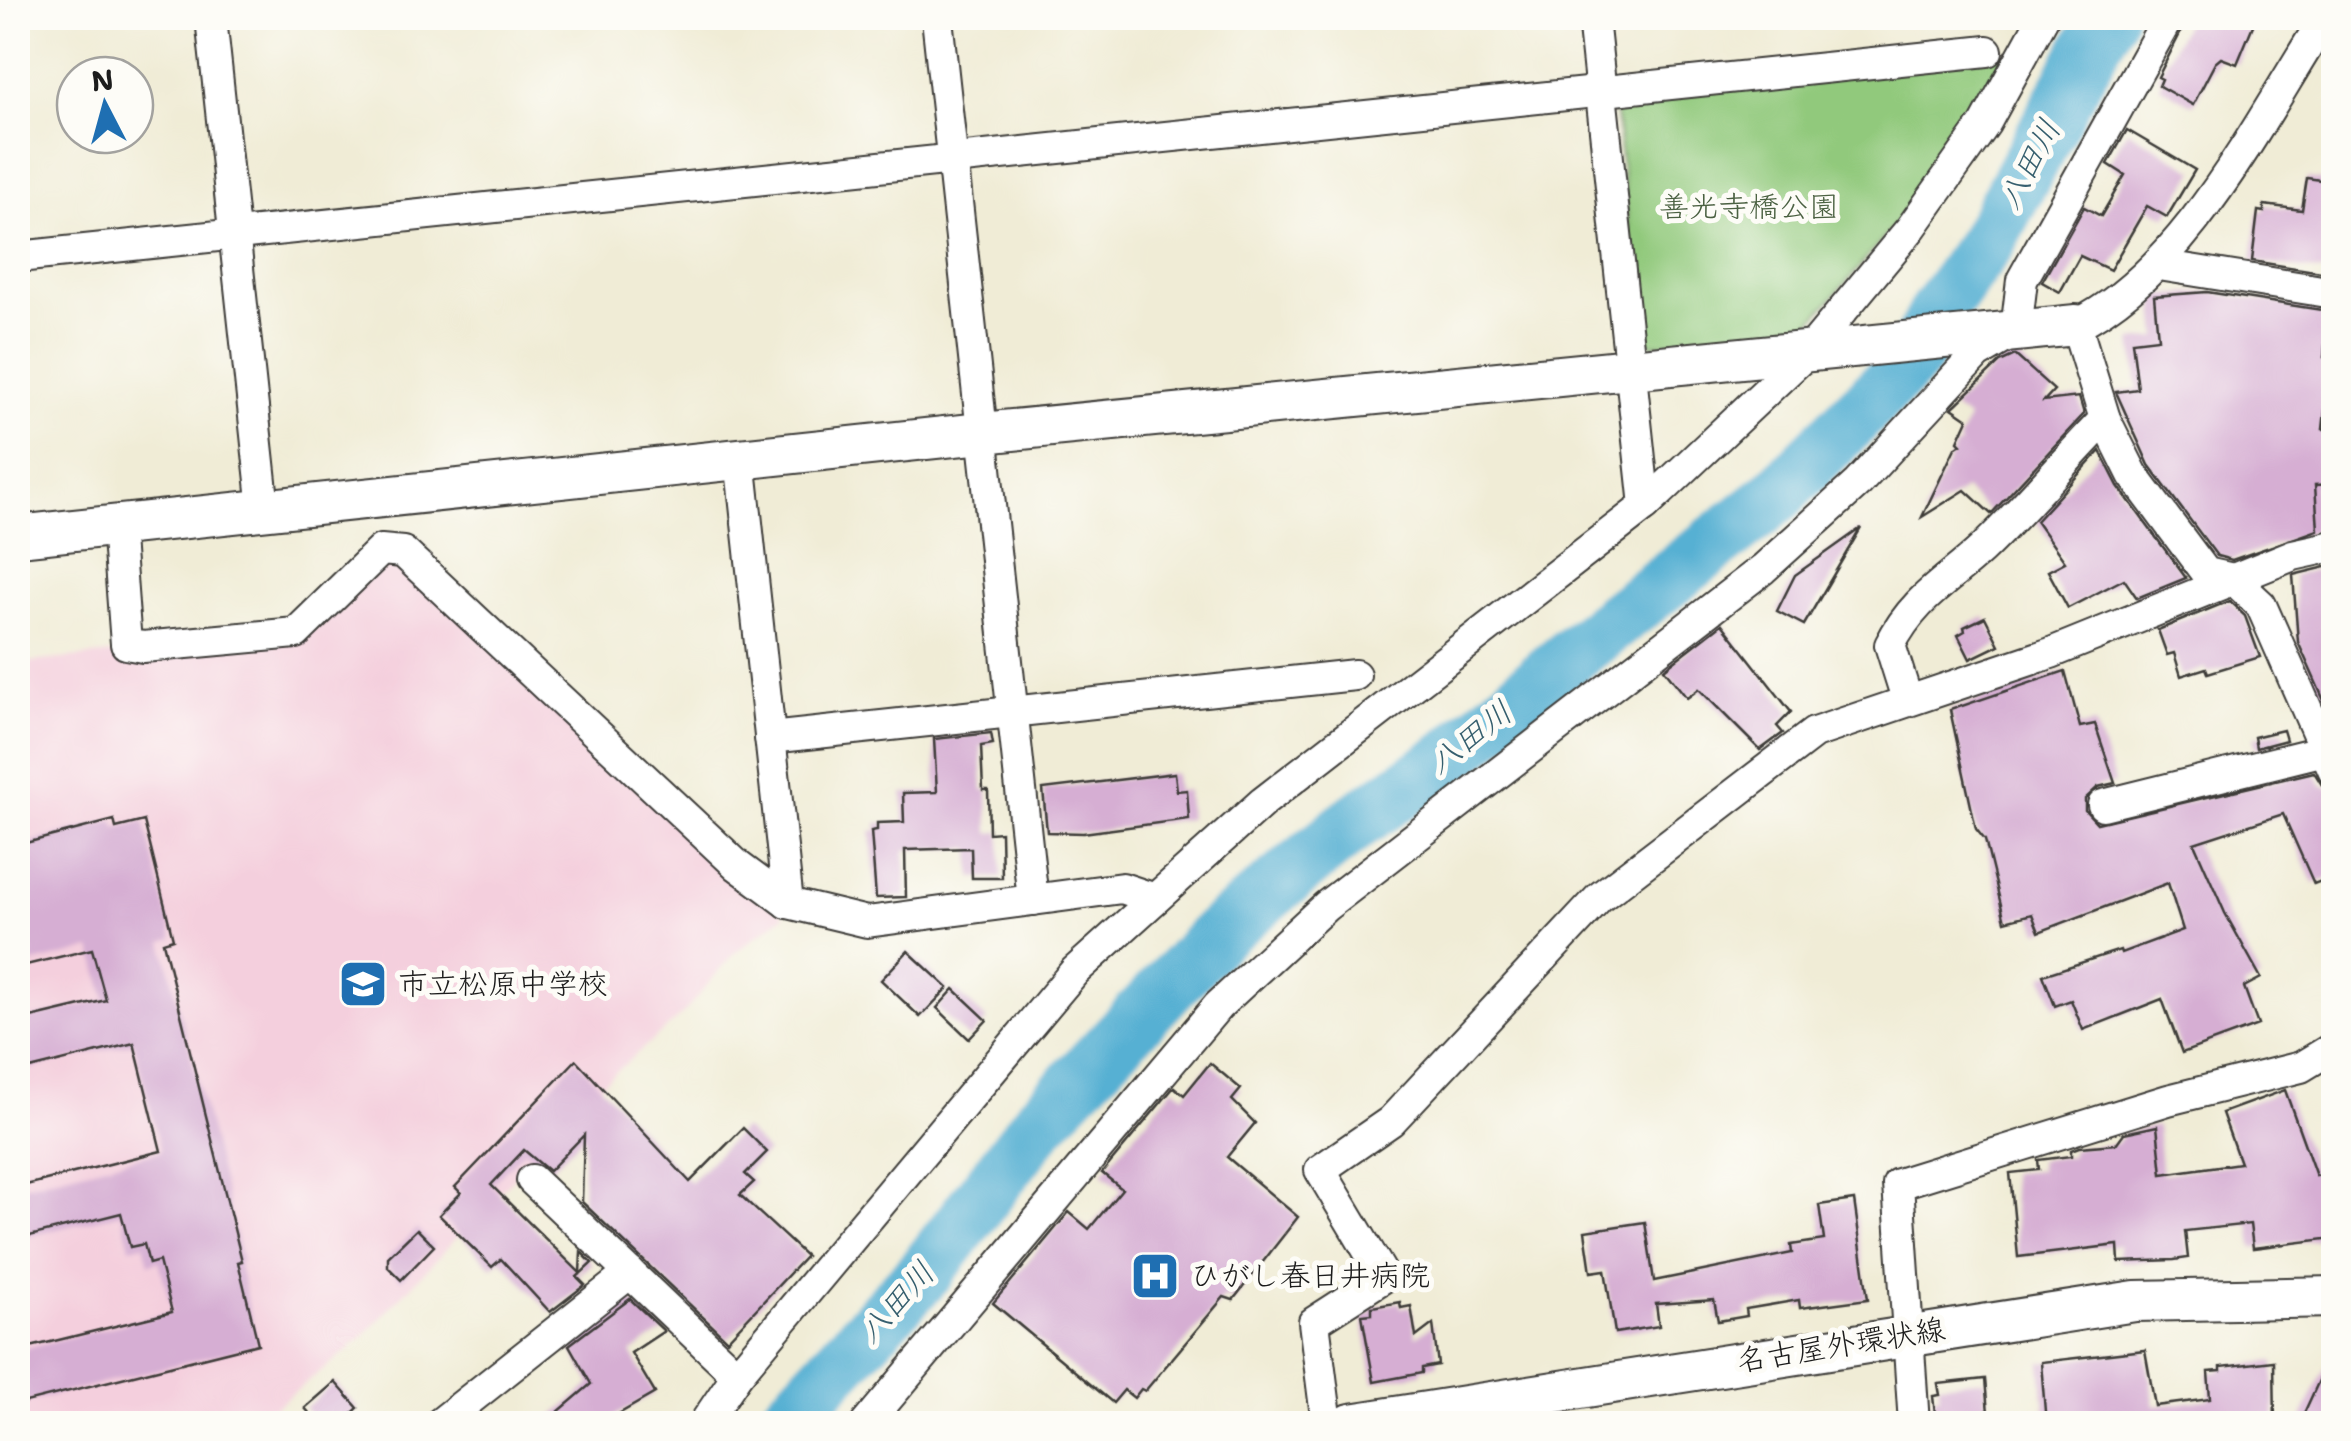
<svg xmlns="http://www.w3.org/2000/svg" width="2351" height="1441" font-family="'Shantell Sans','Klee One',sans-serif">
<rect width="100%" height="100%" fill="#fdfcf7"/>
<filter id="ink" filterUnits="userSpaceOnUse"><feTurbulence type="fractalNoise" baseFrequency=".01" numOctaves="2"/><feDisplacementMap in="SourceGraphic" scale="20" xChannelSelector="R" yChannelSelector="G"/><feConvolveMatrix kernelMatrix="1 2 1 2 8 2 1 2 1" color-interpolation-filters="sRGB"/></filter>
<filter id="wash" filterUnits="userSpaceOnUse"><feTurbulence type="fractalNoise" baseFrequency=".0048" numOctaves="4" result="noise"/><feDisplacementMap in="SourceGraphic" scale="40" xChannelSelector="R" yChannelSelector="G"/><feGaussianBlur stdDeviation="2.25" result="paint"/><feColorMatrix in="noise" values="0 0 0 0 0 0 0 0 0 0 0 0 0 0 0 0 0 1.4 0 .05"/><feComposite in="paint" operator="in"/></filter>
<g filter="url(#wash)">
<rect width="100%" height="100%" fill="#f0ecd6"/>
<path fill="#f4cfdd" d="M388,551L785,915L733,954L684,1013L605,1081L357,1343L255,1423L18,1424V663L302,636Z"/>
<path fill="#91c97c" stroke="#56724c" stroke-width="2.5" d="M2012,54C1959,158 1879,246 1802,332L1652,345L1640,336L1614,96Z"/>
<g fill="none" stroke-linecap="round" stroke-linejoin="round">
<path stroke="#56b0d3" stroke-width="58" d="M782,1424L927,1270L1041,1120L1217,935L1358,820L1442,764L1570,656L1775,497L1913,359L1937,312L1986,243L2107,18"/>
</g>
<g id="blocks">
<g fill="#d6aed3">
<path d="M2188,18H2256L2237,64L2221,58L2215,63L2193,105L2159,86L2162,79L2158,77Z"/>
<path d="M2127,130L2195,170L2167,217L2147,206L2110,270L2080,256L2060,292L2042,282L2084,207L2101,216L2125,175L2108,164Z"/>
<path d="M2307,178L2334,182L2326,254L2334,255V274L2252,261L2258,211L2264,212V205L2302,210Z"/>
<path d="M2207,292L2328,311L2324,357H2331L2323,429H2334V484L2315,485L2318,530L2232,560L2217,556L2149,465L2116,392L2138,389L2132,341L2158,338L2154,296Z"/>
<path d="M2015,355L2054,390L2044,401L2079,397L2084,414L1991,514L1965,490L1922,517L1955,448L1961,444L1958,441L1968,419L1952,408L2000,362Z"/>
<path d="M2100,451L2118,486L2186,578L2137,598L2124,579L2068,608L2048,571L2065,562L2036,521Z"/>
<path d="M1861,528L1804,625L1777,611L1795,575Z"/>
<path d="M2334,565V723L2298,642L2293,575Z"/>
<path d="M2229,601L2245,616L2260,657L2208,673L2206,668L2181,676L2174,653L2167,655L2158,630Z"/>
<path d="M1985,617L1999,645L1970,659L1958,635L1965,631L1964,627Z"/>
<path d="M1722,624L1791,712L1777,726L1783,733L1760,750L1699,689L1687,698L1664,669Z"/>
<path d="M2065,671L2080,727L2095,724L2115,783L2098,787L2085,799V810L2097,823L2314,772L2322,785L2334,790V876L2314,884L2283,814L2194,843L2225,913L2261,978L2244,987L2258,1025L2182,1053L2162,999L2083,1030L2071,1000L2055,1006L2043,975L2120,950L2121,953L2183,930L2168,883L2039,932L2032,914L2005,921L1985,840L1976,829L1950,710Z"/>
<path d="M2283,730L2286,740L2256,748L2254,737Z"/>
<path d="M991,733L993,744L981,746L983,790H988L989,833L1001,832L1002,878H972L971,848L905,850L906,897L876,898L871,831L877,830V823L904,822L903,793L937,792L934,739Z"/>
<path d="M1175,773L1177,791L1187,790L1189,819L1083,833L1047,832L1043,789Z"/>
<path d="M114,820L116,828L144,821L173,939L163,942L242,1261L238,1262L258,1344L18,1404V1350L172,1312L159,1261L149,1264L144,1244L130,1247L121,1213L18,1239V1187L161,1151L134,1043L18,1072V1021L106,1000L92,949L18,967V845Z"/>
<path d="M908,951L948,988L920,1017L881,980Z"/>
<path d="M954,989L987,1020L969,1039L937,1008Z"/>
<path d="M576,1060L690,1182L743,1128L767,1152L745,1174L754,1182L740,1195L806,1256L727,1340L582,1202L584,1135L549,1171L524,1150L491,1185L580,1273L581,1252L592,1263L577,1277L585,1285L550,1312L501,1259L492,1267L439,1215L461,1193L455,1187Z"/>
<path d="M1210,1063L1241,1089L1232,1100L1255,1123L1227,1157L1298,1217L1233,1300L1224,1297L1145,1391L1141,1389L1134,1398L1124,1390L1113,1403L993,1303L1069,1212L1089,1229L1122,1189L1102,1173L1174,1087L1184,1095Z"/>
<path d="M2285,1090L2316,1176L2334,1173V1238L2253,1248L2250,1224L2185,1231L2188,1258L2174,1260L2119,1262L2118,1245L2018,1257L2010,1173L2039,1170L2038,1160L2071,1156V1150L2079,1147L2116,1144L2124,1133L2157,1126L2162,1174L2240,1163L2222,1113Z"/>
<path d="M1854,1200L1868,1299L1800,1308L1799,1300L1746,1309L1747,1316L1718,1321L1714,1300L1656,1304L1659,1326L1615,1333L1605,1270L1591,1272L1585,1231L1645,1222L1654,1281L1792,1253L1791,1245L1824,1240L1819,1205Z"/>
<path d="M417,1229L434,1246L401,1280L388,1267V1257Z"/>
<path d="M630,1299L664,1331L631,1353L655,1393L601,1424H544L591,1384L569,1345Z"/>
<path d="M1400,1302L1401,1308L1411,1306L1416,1337L1433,1324L1438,1365L1422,1368V1373L1374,1382L1362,1315L1372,1314V1307Z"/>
<path d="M2334,1348V1424H2299Z"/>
<path d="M2145,1350L2155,1406L2210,1399L2208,1372L2221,1371V1367L2274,1361L2275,1424H2046L2041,1362Z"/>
<path d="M1985,1379L1989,1424H1936L1933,1396L1940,1395L1938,1384Z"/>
<path d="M335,1382L358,1408L341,1424H319L305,1408Z"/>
</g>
</g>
</g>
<g filter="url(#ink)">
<use href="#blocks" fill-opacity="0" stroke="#3c3b38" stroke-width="2.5"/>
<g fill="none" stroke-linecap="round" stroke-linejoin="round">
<g stroke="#3c3b38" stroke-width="34">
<g id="street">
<path d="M211,18L264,509"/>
<path d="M937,18L1033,900"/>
<path d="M2325,18C2260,119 2186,271 2076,325L2105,419L2133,475L2206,573L2233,579L2261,605L2334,771"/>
<path d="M18,257L1987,51"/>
<path d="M2159,265L2334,293"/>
<path d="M740,458L788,903"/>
<path d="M1645,506L1809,351L1911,228L1985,124L2043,18"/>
<path d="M117,525L126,644L143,647L296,633L381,550L403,552L738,866L788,903L867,922L1122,888L1152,898"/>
<path d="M1907,699L1890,645C1913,599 1945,583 1981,550C2024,509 2063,462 2105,419"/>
<path d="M770,738L1355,675"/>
<path d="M2103,805L2325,750"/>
<path d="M532,1180L737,1375"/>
<path d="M439,1424L630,1273"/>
<path d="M704,1424L737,1375L1075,971L1263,802L1645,506L1593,18"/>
<path d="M866,1424L1218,1006L1326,906L1763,569L1858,483L1977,354L2016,331L2022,280L2168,18"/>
<path d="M1327,1424L1314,1322L1384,1277L1320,1170L1391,1121L1600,897L1814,733L2051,653L2293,555L2334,546"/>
<path d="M1914,1424L1898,1184L2168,1100L2301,1067L2334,1047"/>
</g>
</g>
<g stroke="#3c3b38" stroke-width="44">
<g id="secondary">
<path d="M18,536L982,433L2076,325"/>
<path d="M1351,1424L2135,1301L2334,1297"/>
</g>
</g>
<use href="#street" stroke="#fff" stroke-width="30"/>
<use href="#secondary" stroke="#fff" stroke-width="40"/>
</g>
</g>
<defs>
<g id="school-square" transform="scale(2.5)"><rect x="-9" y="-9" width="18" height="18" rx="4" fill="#1f6fb2" stroke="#fdfcf7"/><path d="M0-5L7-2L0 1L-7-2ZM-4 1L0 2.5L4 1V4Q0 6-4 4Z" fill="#fff"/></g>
<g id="hospital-square" transform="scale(2.5)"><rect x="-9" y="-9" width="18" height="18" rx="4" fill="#1f6fb2" stroke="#fdfcf7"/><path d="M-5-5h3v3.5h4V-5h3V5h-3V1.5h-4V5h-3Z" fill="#fff"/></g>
</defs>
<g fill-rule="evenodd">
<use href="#school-square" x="363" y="984"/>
<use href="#hospital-square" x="1155" y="1276"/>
</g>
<g text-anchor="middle" stroke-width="10" stroke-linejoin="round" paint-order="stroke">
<g font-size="30" fill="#4b6142" stroke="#fdfcf7">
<text x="1749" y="217">善光寺橋公園</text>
</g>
<g font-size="30" fill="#1c1c1c" stroke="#fdfcf7" text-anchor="start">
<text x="398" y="994">市立松原中学校</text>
<text x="1190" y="1286">ひがし春日井病院</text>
</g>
<g font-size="30" fill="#1c1c1c" stroke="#fdfcf7">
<text transform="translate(1841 1345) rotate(-9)" y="10">名古屋外環状線</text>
</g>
<g font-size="32" font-style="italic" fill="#365f6e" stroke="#fdfcf7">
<text transform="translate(2029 164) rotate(-62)" y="11">八田川</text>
<text transform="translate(1470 737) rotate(-38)" y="11">八田川</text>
<text transform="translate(896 1302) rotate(-48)" y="11">八田川</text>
</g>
</g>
<rect width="2351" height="1441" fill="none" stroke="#fdfcf7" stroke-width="60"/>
<g transform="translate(105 105) rotate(354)"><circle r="48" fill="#fdfcf7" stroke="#a3a29f" stroke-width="2.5"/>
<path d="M0-8L18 38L0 25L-18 38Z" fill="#1f6fb2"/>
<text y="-15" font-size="28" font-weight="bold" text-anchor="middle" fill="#1c1c1c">N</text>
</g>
</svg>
